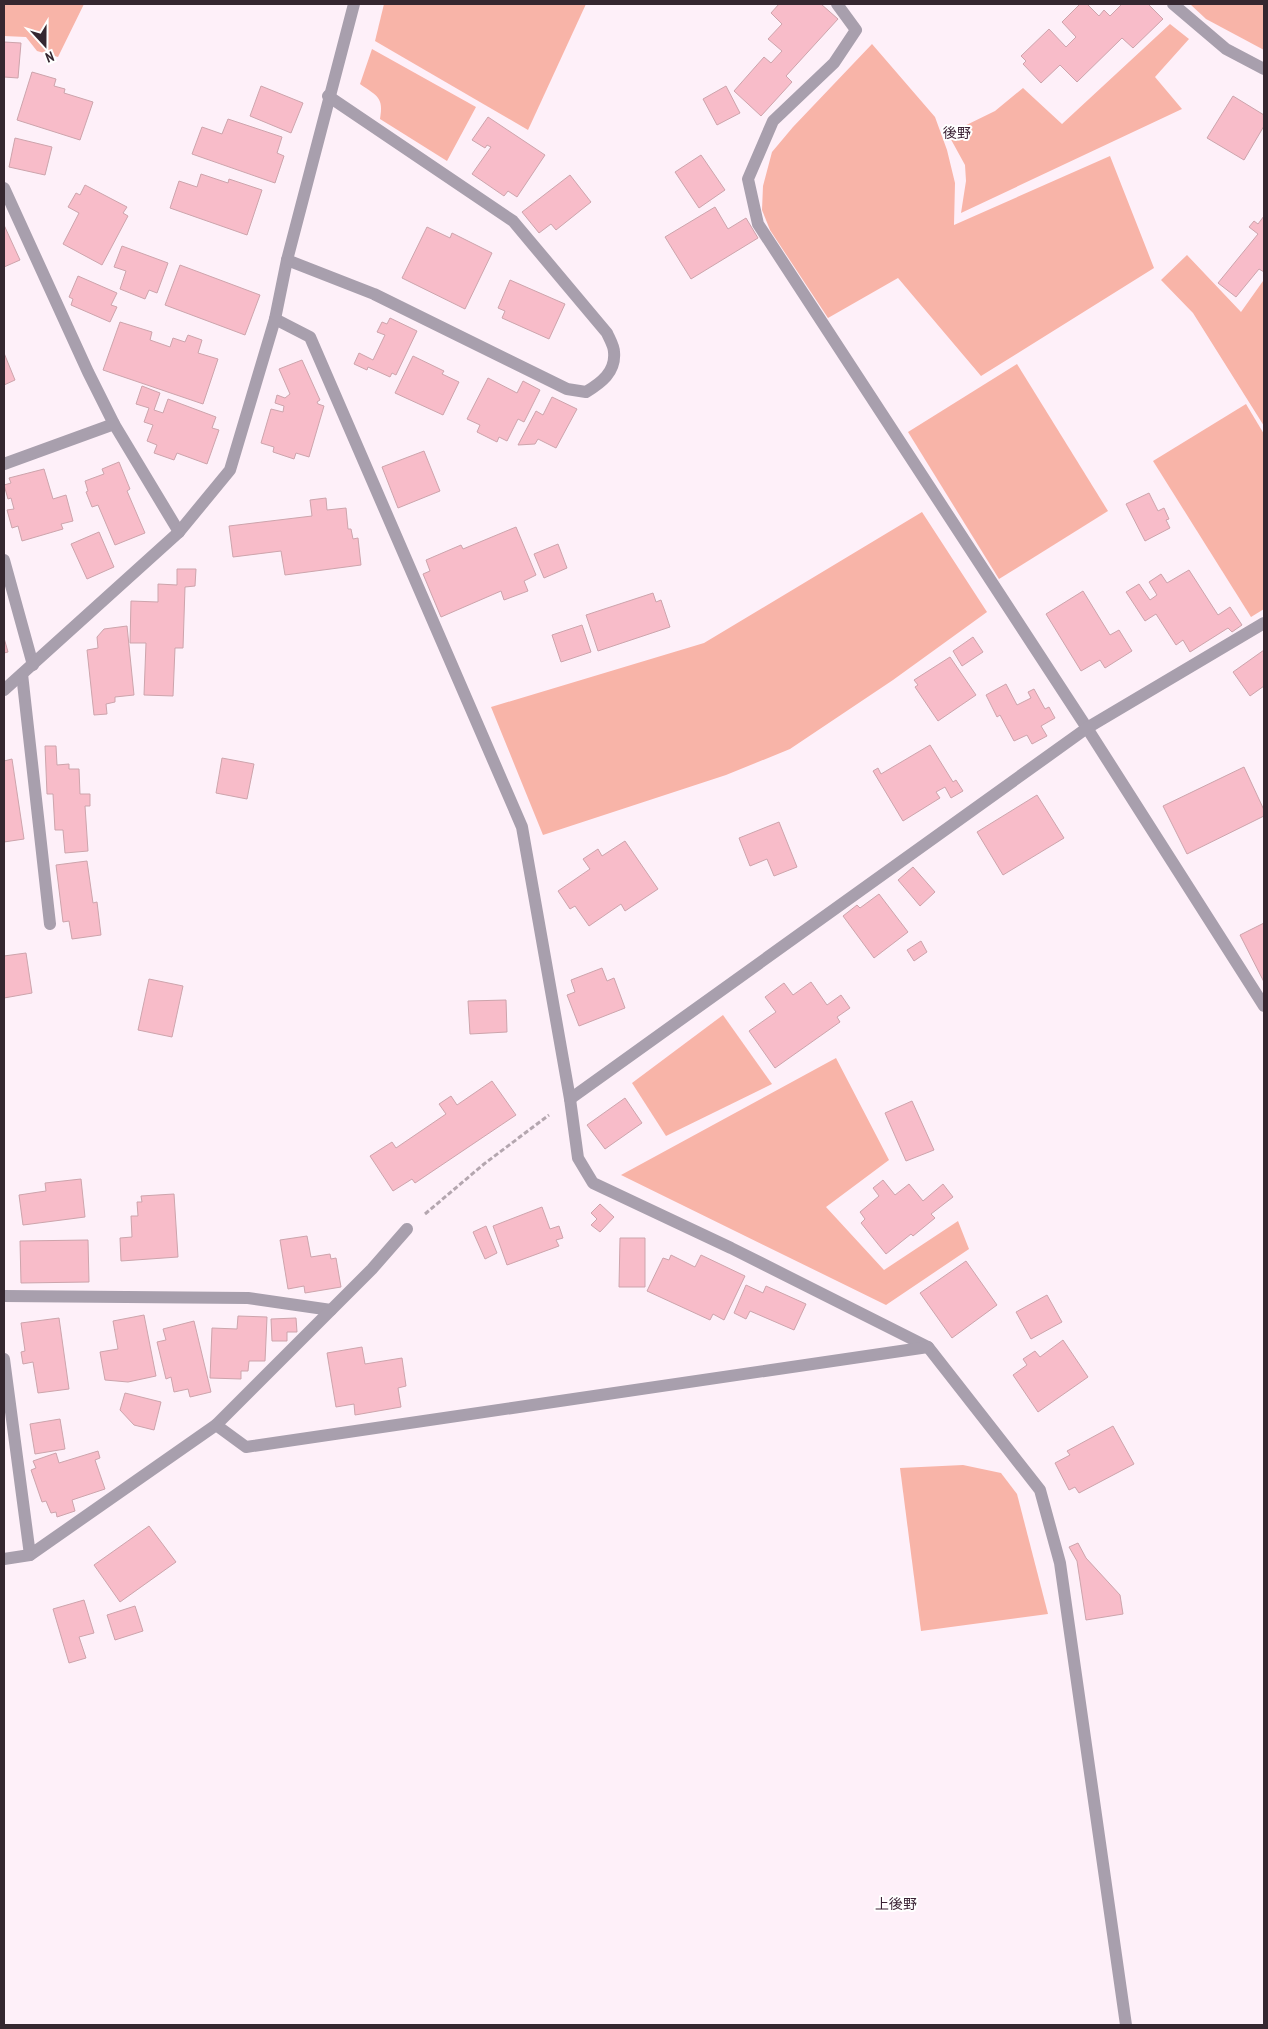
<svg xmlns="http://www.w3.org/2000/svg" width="1268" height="2029" font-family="'PT Sans Narrow','Noto Sans JP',sans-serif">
<rect width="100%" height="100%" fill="#fef0f9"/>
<g fill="#f8b4a8">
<path d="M4,4H84L58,57L37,51L26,37L4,36Z"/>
<path d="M384,4H586L528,130L375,41Z"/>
<path d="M1190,4H1264V50L1206,19Z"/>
<path d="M1170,24L1189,39L1155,77L1182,109L961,213L966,181L965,165L948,134L995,111L1023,88L1062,124Z"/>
<path d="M872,44L935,117L947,150L955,183L954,225L1110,156L1154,268L981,376L898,278L828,318L770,230L762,210L763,186L772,152L793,127Z"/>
<path d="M372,49L476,107L447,161L380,119C384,97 377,96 360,84Z"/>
<path d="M1187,255L1241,312L1263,281L1264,282V426L1193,313L1161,280Z"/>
<path d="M1017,364L1108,511L999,579L908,432Z"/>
<path d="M1246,404L1264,434V609L1251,617L1153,461Z"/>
<path d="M922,512L987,612L893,680L790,749L726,775L543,835L491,707L704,643Z"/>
<path d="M723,1015L772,1084L666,1136L632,1083Z"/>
<path d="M836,1058L889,1160L826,1207L884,1270L958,1221L969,1249L886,1305L621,1175Z"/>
<path d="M963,1465L1001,1473L1017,1494L1048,1614L921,1631L900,1468Z"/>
</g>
<g fill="#f8bcc9" stroke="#cda4ac">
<path d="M779,4H821L838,19L786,76L792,82L761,116L734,91L764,57L771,63L782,51L768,39L782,24L771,13Z"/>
<path d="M1080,4H1087L1099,16L1104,10L1110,16L1122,4H1148L1163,19L1133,48L1122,38L1077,82L1060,65L1041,83L1023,64L1026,61L1021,56L1049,29L1066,47L1076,37L1062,22Z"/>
<path d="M4,42L21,43L18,78L4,77Z"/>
<path d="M32,72L56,79L54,86L65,89L64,93L93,102L80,140L17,120Z"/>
<path d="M261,86L303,103L291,133L250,116Z"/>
<path d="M726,86L740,113L717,125L703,99Z"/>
<path d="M1233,96L1264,115V126L1244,160L1207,138Z"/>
<path d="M488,117L545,155L517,197L508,191L504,196L472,174L491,147L487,145L485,148L472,140Z"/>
<path d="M228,119L282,137L277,153L284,156L275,183L192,154L202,127L222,134Z"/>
<path d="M15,138L52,147L45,175L9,167Z"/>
<path d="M701,155L725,190L699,208L675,172Z"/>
<path d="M201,174L228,183L229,179L262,190L247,235L170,208L179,181L197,187Z"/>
<path d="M570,175L591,202L556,230L551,224L539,233L522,212Z"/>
<path d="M85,185L127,207L123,213L128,216L102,265L63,244L79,213L68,207L76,193L80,195Z"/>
<path d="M715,207L728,229L746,218L758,238L691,279L665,237Z"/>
<path d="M1264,216V272L1259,269L1236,297L1218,283L1258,234L1249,227L1254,221L1258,224Z"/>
<path d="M4,225L20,260L4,267Z"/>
<path d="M427,227L450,238L452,233L492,253L465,309L402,278Z"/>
<path d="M122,246L168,263L157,293L149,290L145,299L120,289L126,271L114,267Z"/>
<path d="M180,265L260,295L245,335L165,305Z"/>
<path d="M78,276L117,293L111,305L117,307L110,322L71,305L73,299L69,297Z"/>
<path d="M510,280L565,304L549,339L502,318L505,311L498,308Z"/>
<path d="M390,318L417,331L396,375L392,373L390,377L368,367L367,370L354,364L359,353L373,360L385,335L377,332L382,322L387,324Z"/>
<path d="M120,322L152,332L150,340L170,347L173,338L185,342L188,335L202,340L198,353L218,359L203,404L103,370Z"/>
<path d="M4,353L15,380L4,385Z"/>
<path d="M413,356L444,371L442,374L459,382L443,415L395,393Z"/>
<path d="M302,360L320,400L317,402L318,404L324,406L309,457L296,453L294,459L273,452L274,447L261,443L271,409L283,412L284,406L275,403L277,395L285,398L290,394L279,369Z"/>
<path d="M488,378L517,393L523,381L540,390L524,422L518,419L507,441L499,437L497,442L477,432L480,425L467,419Z"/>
<path d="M142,386L160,393L154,410L163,413L168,399L216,417L212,428L219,430L207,464L177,453L174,460L154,453L157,445L147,441L153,425L144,422L149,408L136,404Z"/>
<path d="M552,397L577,409L556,448L538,439L535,444L518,445L536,411L543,415Z"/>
<path d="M424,451L440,491L398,508L382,467Z"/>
<path d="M119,462L130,489L127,491L145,533L115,545L98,505L92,507L86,492L88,491L85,481L104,474L102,469Z"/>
<path d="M44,469L53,499L66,495L73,521L61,524L63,529L22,541L18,526L12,528L7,510L14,509L11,498L8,499L4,485L11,483L9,478Z"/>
<path d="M1149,493L1158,511L1164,508L1169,519L1166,520L1170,528L1145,541L1126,504Z"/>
<path d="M326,498L327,510L346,508L348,529H351L353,539L358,538L361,565L285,575L281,551L233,557L229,526L312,516L310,500Z"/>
<path d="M516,527L536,575L524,581L528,591L504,600L501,591L441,617L423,574L430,571L426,560L461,545L463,549Z"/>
<path d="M99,532L114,567L87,579L71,544Z"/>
<path d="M558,544L567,568L544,578L534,554Z"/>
<path d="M177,569H196L195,586L185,587L183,648H175L173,696L144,695L146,643H130L131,601L158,602V584L177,585Z"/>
<path d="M1189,570L1218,615L1230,607L1242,625L1232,632L1228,628L1190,652L1183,640L1176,645L1156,614L1145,621L1126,592L1139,584L1150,600L1157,595L1149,582L1161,574L1167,583Z"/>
<path d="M1083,591L1110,635L1119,630L1132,651L1105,668L1100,660L1081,671L1046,614Z"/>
<path d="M653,593L656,602L661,600L670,627L598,651L586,615Z"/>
<path d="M582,625L591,652L561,662L552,635Z"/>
<path d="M127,626L134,695L115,697V702L106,704L107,714L94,715L87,650L98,648L97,637L104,629Z"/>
<path d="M973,637L983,652L962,666L953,651Z"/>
<path d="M4,638L8,652L4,653Z"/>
<path d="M1264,650V686L1250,696L1233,672Z"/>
<path d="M950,657L976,695L938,721L915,687L918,685L914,680Z"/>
<path d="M1006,684L1017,705L1031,698L1028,692L1034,689L1045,709L1049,707L1055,718L1041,726L1047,736L1032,744L1027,735L1014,741L1000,715L997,717L986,695Z"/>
<path d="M930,745L953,782L956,780L963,791L951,798L945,787L936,792L940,798L903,821L873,771L878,768L881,774Z"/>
<path d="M45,746H56L57,765L69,764V769H79L80,794H90V806H85L88,851L65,853L63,830H55L53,794H47Z"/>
<path d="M222,758L254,764L247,799L216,793Z"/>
<path d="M12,759L24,839L4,842V761Z"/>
<path d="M1244,767L1264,810V816L1187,854L1163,806Z"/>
<path d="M1037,795L1064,838L1003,875L977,832Z"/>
<path d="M779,822L797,867L774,876L767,859L750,866L739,838Z"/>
<path d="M625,841L658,889L625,911L621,904L589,926L575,906L570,909L558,891L590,869L583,859L598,849L602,856Z"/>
<path d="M87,861L93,903L97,902L101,935L72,939L69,921L63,922L56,865Z"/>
<path d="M913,867L935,892L920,906L898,880Z"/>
<path d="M879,894L908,932L874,958L843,916L857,905L860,908Z"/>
<path d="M1264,923V982L1240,935Z"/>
<path d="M921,941L927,952L914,961L907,950Z"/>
<path d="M26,953L32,993L4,998V956Z"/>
<path d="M602,968L607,981L614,978L625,1008L579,1026L567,995L575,992L571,980Z"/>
<path d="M149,979L183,986L172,1037L138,1030Z"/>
<path d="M811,982L827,1005L841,995L850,1008L837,1017L840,1022L775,1068L749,1031L776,1012L765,997L784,983L793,995Z"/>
<path d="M506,1000L507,1032L470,1034L468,1001Z"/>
<path d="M492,1081L516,1115L415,1183L412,1179L393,1191L370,1156L392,1142L396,1148L446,1114L439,1104L451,1096L457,1105Z"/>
<path d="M625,1098L642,1123L605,1149L587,1125Z"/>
<path d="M912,1101L934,1150L906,1161L885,1113Z"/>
<path d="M81,1179L85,1217L23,1225L19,1195L46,1191L45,1183Z"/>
<path d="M883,1180L895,1195L909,1184L923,1201L943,1184L953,1197L931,1214L935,1218L913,1236L911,1234L886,1254L861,1223L865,1219L860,1212L879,1196L873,1188Z"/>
<path d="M174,1194L178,1257L121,1261L120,1238L132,1237L131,1216H138L137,1202H142L141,1196Z"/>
<path d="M600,1204L614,1217L600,1232L591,1225L597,1219L591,1213Z"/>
<path d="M542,1207L550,1229L559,1226L563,1238L556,1240L559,1246L507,1265L493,1226Z"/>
<path d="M486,1226L497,1253L485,1259L473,1232Z"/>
<path d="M307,1236L311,1257L330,1254L331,1259L336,1258L341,1287L305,1293L304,1286L288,1289L280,1240Z"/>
<path d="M620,1238H645V1287H619Z"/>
<path d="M88,1240L89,1282L21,1283L20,1241Z"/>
<path d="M671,1255L695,1267L701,1255L745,1276L724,1320L713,1314L710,1320L647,1291L663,1258L669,1260Z"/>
<path d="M966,1261L997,1305L952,1338L920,1293Z"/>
<path d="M746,1285L763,1293L766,1286L806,1304L794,1330L750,1311L746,1319L734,1313Z"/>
<path d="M1047,1295L1062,1322L1031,1339L1016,1312Z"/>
<path d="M144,1315L156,1376L128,1382L105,1380L100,1352L118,1349L113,1321Z"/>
<path d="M238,1316L267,1317L265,1361H249L248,1371H241V1379L210,1378L212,1328L237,1329Z"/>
<path d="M59,1318L69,1389L38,1393L33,1362L23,1364L21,1352L25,1351L21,1323Z"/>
<path d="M296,1318L297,1332H287V1341H272L271,1319Z"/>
<path d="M194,1321L211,1392L190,1397L188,1389L174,1392L171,1377L166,1379L157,1342L166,1340L163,1329Z"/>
<path d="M1063,1340L1088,1377L1038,1412L1013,1375L1027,1365L1023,1359L1035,1351L1040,1357Z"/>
<path d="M362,1347L365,1364L402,1358L406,1386L398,1388L401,1407L355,1415L354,1404L336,1407L327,1353Z"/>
<path d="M125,1393L161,1402L154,1430L134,1425L120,1410Z"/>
<path d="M60,1419L65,1449L35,1454L30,1424Z"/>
<path d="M1113,1426L1134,1464L1079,1493L1075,1487L1069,1490L1055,1463L1070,1455L1067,1451Z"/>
<path d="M98,1451L100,1458L95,1460L105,1489L72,1500L75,1511L57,1517L56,1512L51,1513L46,1501L42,1502L31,1470L36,1468L33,1461L56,1453L59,1463Z"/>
<path d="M149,1526L176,1562L120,1602L94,1565Z"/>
<path d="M1078,1543L1086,1558L1120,1595L1123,1614L1086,1620L1077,1561L1069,1547Z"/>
<path d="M84,1600L94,1633L79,1637L86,1658L69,1663L53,1609Z"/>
<path d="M135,1606L143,1631L115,1640L107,1615Z"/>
</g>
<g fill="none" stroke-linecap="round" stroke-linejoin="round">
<path stroke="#b4a6af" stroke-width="3" stroke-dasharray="5 2.5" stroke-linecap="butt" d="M425,1214L484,1164L549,1115"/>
<g stroke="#a89fad" stroke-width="12">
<path d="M837,4L856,30L834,63L773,121L748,179L758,224L1087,728L1264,1006"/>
<path d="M1173,4L1226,49L1264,69"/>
<path d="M4,188L88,372L114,424L179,532"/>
<path d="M287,260L374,294L567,389L586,392C601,383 616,372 614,352C614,346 609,338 607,333L513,221L328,96"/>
<path d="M275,319L310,337L522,827L570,1099L578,1158L593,1183L731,1248L928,1347L1040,1490L1060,1563L1126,2025"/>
<path d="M4,464L114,424"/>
<path d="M4,560L33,665"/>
<path d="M22,674L50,924"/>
<path d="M4,690L179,532L230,470L275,319L287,260L354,4"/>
<path d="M570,1099L1087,728L1264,623"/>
<path d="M4,1296L248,1298L331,1310"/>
<path d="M4,1359L30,1555L216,1425L372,1269L407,1229"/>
<path d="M216,1425L246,1447L928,1347"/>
<path d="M4,1559L30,1555"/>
</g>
</g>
<g text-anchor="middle" stroke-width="4" stroke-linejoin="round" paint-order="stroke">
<g font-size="14" fill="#3a2033" stroke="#fff">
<text x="957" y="138">後野</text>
<text x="896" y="1909">上後野</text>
</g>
</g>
<rect width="1268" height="2029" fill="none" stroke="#352730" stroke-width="10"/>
<g transform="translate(45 45) rotate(159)" stroke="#ffffff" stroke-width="4" paint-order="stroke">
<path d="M0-4L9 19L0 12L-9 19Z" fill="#352730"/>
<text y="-8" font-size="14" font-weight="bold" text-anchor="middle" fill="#352730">N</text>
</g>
</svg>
